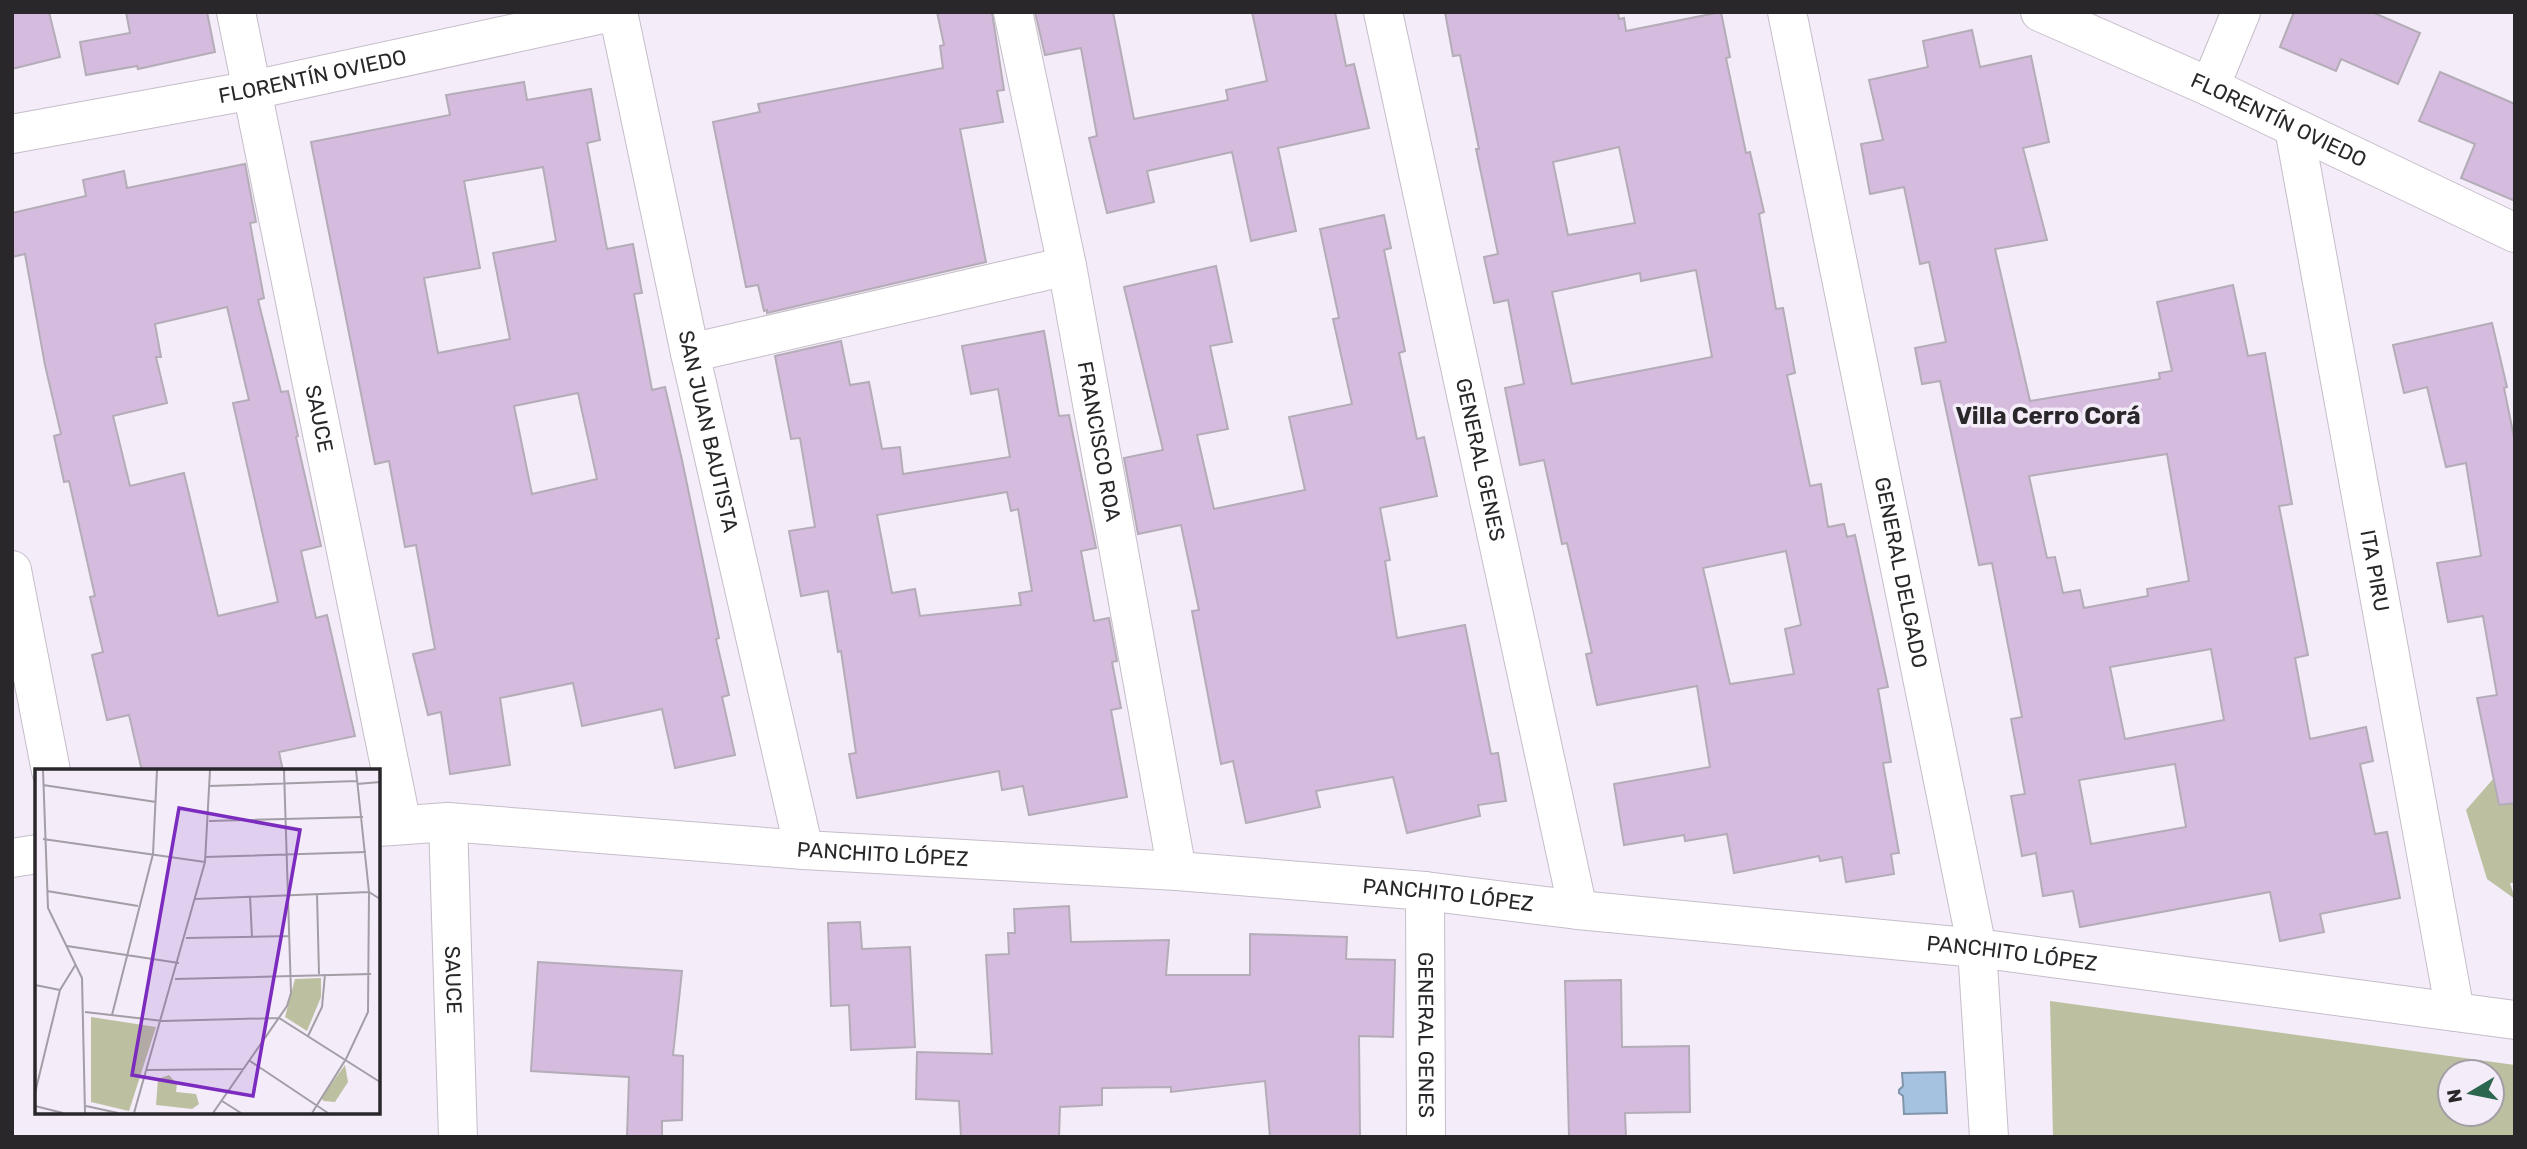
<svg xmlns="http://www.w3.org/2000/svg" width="2527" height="1149" font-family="Rubik,sans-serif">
<rect width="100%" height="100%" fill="#f4ecf8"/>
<g fill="#bcc0a1" fill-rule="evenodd">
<path d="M2515,754V883H2510L2515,899L2487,879L2466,810Z"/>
<path d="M2050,1001L2515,1065V1137H2053ZM2450,1072H2492V1114H2450Z"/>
</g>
<path fill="#a5c3e1" stroke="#8094aa" stroke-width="2" d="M1945,1072L1947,1113L1904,1114L1903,1096L1899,1093V1090L1903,1086L1902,1073Z"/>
<g fill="#d5bcde" stroke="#b4acb7" stroke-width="2" fill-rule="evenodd">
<path d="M12,12H49L60,57L12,69Z"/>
<path d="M126,12H207L215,52L138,69L137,66L86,75L80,42L130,33Z"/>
<path d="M937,12H992L1004,90L997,91L1003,122L960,129L986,262L767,313V310L764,311L758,285L746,287L713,122L760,112L758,104L943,68L940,46L944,45Z"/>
<path d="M1035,12H1113L1134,119L1228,100L1226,90L1267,81L1252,12H1335L1346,66L1354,64L1369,128L1278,148L1296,231L1251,241L1232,152L1147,171L1154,202L1107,213L1089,138L1097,136L1081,48L1045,55Z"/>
<path d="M1445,12H1618L1619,19L1624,18L1626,31L1721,12L1730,57L1726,58L1746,153L1750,152L1764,212L1759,214L1776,309L1783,308L1795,373L1787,375L1810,486L1821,484L1828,527L1844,524L1847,537L1855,535L1888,687L1878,689L1891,762L1883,763L1899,853L1891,854L1894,874L1846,882L1842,857L1820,861L1819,856L1734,873L1727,834L1685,841L1684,835L1624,845L1614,784L1710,767L1697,686L1597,705L1586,654L1592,653L1567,543L1562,544L1544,460L1520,465L1505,388L1524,384L1508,300L1494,303L1484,257L1498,254L1476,149H1479L1460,55L1453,56ZM1619,147L1635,223L1568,235L1553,162ZM1696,270L1712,357L1572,384L1552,292L1640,273L1641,281ZM1786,551L1801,625L1785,629L1794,674L1730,684L1703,568Z"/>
<path d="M2294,12H2372L2420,33L2398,84L2341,59L2336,71L2280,47Z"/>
<path d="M1972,30L1980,67L2031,56L2049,142L2023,148L2047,240L1995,249L2030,401L2160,379L2159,373L2172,371L2157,302L2233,285L2248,356L2265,353L2292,504L2279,506L2308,655L2295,658L2310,739L2366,727L2373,761L2360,764L2375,834L2387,832L2400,898L2320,914L2324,932L2280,941L2270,892L2080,927L2073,891L2043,896L2036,853L2022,856L2011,796L2025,794L2011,719L2022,717L1992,563L1979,565L1940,381L1922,384L1915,348L1946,342L1929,262L1920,264L1904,187L1870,194L1861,144L1883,140L1869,80L1928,67L1923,41ZM2167,454L2189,581L2147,589L2148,596L2084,608L2080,590L2063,593L2055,557L2047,558L2029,476ZM2211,649L2224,720L2125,739L2110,667ZM2175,764L2186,827L2091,844L2079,780Z"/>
<path d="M2440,72L2515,104V201L2461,178L2475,144L2419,121Z"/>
<path d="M524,82L527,100L591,89L600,140L587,143L607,249L633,244L642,293L634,294L652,390L665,387L682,460L719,638L716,639L729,695L722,697L735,755L675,768L662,709L582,726L573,683L500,698L510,765L450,774L441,712L428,715L413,654L435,649L416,545L405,547L389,461L375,464L311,142L450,115L446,95ZM543,167L556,241L493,253L510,339L438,353L424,278L480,268L464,181ZM578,393L597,479L532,494L514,406Z"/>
<path d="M245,164L256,222L250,223L264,298L258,300L281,392L288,391L298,436L296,437L321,546L301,551L316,618L327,615L355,736L279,752L283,771H142L129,715L107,720L92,655L103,652L90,597L95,596L69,481L64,482L54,436L61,434L45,365L25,254L12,257V213L86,196L83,180L124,171L127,188ZM227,307L249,400L233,403L278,602L218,616L184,473L130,486L113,416L167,403L156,357H161L155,324Z"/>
<path d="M1384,215L1391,248L1384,250L1405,351L1399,353L1417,439L1424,437L1437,496L1380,508L1390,560L1385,561L1397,638L1465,625L1491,754L1498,753L1506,801L1478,805L1480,816L1407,833L1393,777L1316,791L1320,807L1246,823L1233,761L1221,764L1192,611L1199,610L1181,525L1138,534L1124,458L1163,450L1124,287L1216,266L1232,342L1210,346L1228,429L1197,435L1214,509L1305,490L1289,417L1352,404L1333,319L1339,318L1320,229Z"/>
<path d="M2492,323L2507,387L2504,388L2515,442V803L2499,805L2477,698L2497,695L2483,616L2448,622L2437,563L2481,556L2466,463L2446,467L2427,387L2404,393L2393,345Z"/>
<path d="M1044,331L1059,416L1069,415L1096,548L1081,551L1094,621L1109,618L1117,661L1112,662L1121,708L1111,710L1127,797L1029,815L1023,786L1002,790L999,771L857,798L849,754L856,753L841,651L838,652L828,591L801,596L789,531L815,527L800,438L791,439L775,356L841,341L850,385L869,382L882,449L900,447L903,474L1010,457L998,389L971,394L962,346ZM1007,492L1011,511L1018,509L1032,591L1019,593L1021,605L920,616L915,589L892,593L877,515Z"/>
<path d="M1069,906L1071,942L1169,940L1166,975H1250V934L1347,937L1346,959L1395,960L1393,1037L1359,1036L1360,1137H1270L1265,1081L1171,1092V1087L1102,1088V1105L1060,1107L1059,1137H961L959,1101L916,1099L917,1052L992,1054L986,955L1009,954L1008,933H1015L1014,909Z"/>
<path d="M860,922L862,949L910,947L915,1047L851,1050L849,1005L831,1006L828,923Z"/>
<path d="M538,962L682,971L673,1055L683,1056L682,1120L662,1121V1137H627L629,1077L531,1071Z"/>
<path d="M1621,980L1622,1047L1689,1046L1690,1112L1625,1113L1626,1137H1569L1565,981Z"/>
</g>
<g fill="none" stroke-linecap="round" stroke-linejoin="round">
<g stroke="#c6bdc9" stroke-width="40">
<g id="minor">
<path id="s1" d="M236,12L402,825"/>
<path id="s2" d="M618,12L690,353L804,850"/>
<path id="s3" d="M1013,12L1067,266L1177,871"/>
<path id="s4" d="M1383,12L1578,910"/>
<path id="s5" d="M1787,12L1977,948L1989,1137"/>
<path id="s6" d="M2040,12L2210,87L2515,233"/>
<path d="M2210,87L2241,12"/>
<path id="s7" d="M2294,128L2455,1012"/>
<path id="s8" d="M12,134L253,90L612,12"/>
<path d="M690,353L1067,266"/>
<path d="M12,570L51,771"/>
<path id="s9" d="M448,822L458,1137"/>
<path id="s10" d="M378,827L448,822L804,850L1177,871L1425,891L1578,910L1977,948L2515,1020"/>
<path d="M12,858L37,854"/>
<path id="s11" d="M1425,891L1426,1137"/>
</g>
</g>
<use href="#minor" stroke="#fff" stroke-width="38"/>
</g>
<g text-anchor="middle" stroke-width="7" stroke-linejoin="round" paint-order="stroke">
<g font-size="21" fill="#2a272b" stroke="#f4ecf8">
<text dy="7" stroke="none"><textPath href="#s8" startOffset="306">FLORENTÍN OVIEDO</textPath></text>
<text dy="7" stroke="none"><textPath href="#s6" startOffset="262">FLORENTÍN OVIEDO</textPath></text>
<text dy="7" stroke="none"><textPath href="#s1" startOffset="415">SAUCE</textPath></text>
<text dy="7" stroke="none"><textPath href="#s2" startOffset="429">SAN JUAN BAUTISTA</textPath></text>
<text dy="7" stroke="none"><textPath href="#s3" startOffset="438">FRANCISCO ROA</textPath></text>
<text dy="7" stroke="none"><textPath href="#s4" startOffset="458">GENERAL GENES</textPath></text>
<text dy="7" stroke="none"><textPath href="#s7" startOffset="450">ITA PIRU</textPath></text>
<text dy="7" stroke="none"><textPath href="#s5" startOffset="572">GENERAL DELGADO</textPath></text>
<text dy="7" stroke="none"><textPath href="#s10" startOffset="506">PANCHITO LÓPEZ</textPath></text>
<text dy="7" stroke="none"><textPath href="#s10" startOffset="1073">PANCHITO LÓPEZ</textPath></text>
<text dy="7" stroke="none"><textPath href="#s10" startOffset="1640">PANCHITO LÓPEZ</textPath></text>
<text dy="7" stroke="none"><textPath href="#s9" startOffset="158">SAUCE</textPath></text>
<text dy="7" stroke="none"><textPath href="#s11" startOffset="144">GENERAL GENES</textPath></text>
</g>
<g font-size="24" font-weight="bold" fill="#2a272b" stroke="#f4ecf8">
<text x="2048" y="424">Villa Cerro Corá</text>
</g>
</g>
<g transform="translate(35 769)">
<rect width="345" height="345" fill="#f4ecf8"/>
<path d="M286,209V228L272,262L250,248L260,210ZM56,248L121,258L94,342L56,333ZM310,296L313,313L300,333L289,332L286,329ZM134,306L142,315L141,323L161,325L164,335L157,340L121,336L123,310Z" fill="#bcc0a1"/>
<path fill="none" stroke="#a39da6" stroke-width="2" d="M8,1L13,139L47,209L50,344M322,15L345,13M8,16L121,33M174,17L322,12M174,52L328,48M8,70L170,93M170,88L331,83M12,122L103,137M282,125L284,205M215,127L217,168M160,130L334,123L345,130M151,169L255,167M32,177L144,194M140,210L336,205M0,216L25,221M50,243L128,252L244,249L345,313M77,246L118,85L122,1M273,267L287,238L290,205M215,292L293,344M112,301L209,300M0,324L25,221L41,195M187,332L206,344M0,337L28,344M51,337L83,344M99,344L170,93L175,1M178,344L252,237L256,224L249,1M277,344L311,290L333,243L334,123L321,1"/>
<path fill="#7b2cbf" fill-opacity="0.15" stroke="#7b2cbf" stroke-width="3.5" d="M144,39L265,61L218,327L97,306Z"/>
<rect width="345" height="345" fill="none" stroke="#2a272b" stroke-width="3.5"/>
</g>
<rect width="2527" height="1149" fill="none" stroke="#2a272b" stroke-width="28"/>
<g transform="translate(2471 1093) rotate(260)"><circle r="33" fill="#f4ecf8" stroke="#a39da6" stroke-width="2"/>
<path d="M0-5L12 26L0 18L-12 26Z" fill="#2d664e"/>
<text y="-10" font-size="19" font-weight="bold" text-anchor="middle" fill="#2a272b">N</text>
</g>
</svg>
